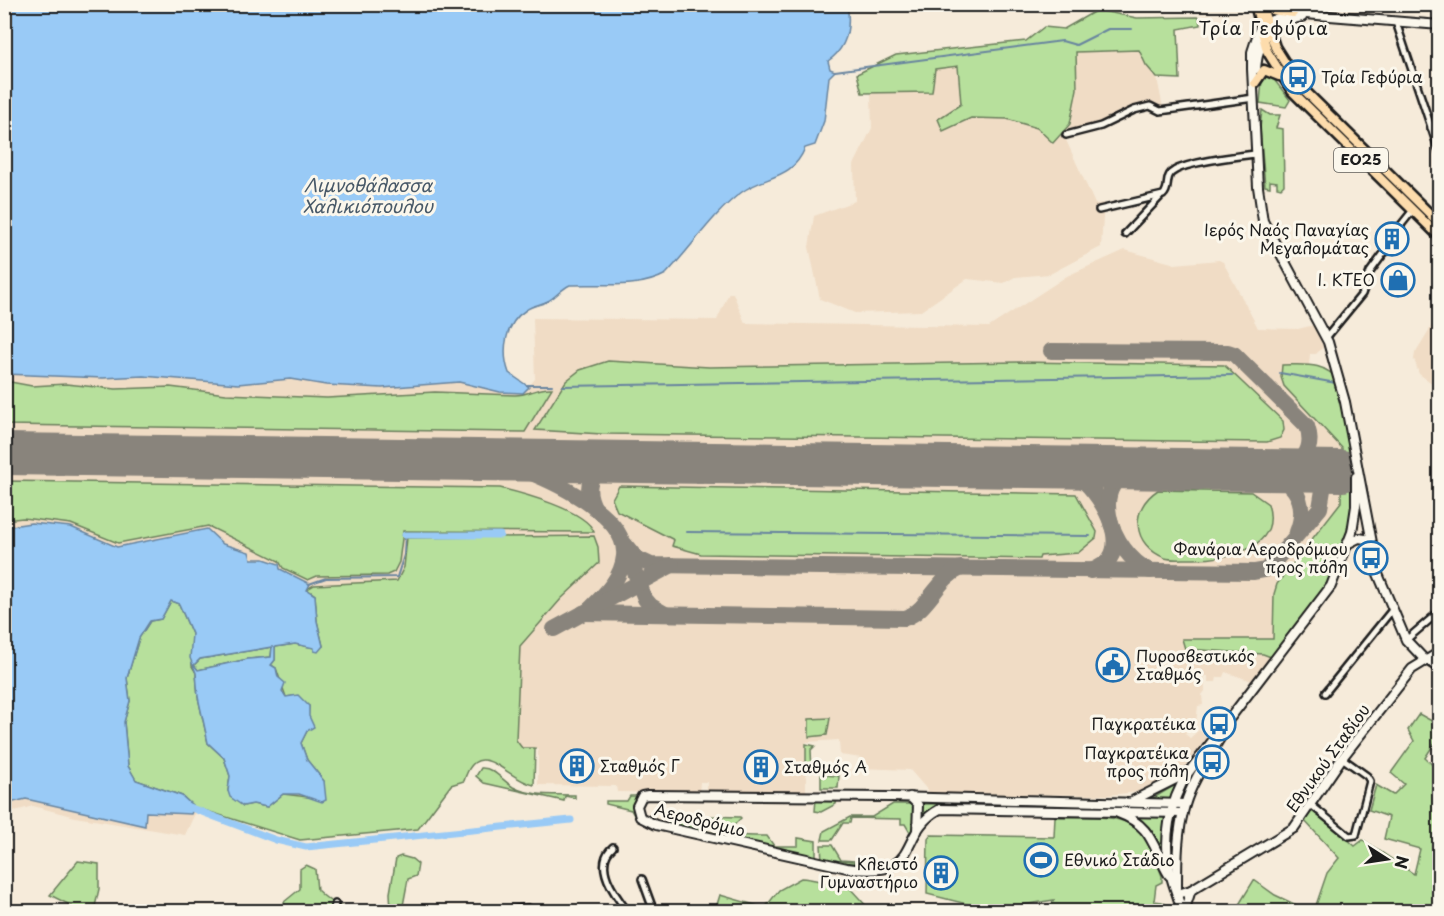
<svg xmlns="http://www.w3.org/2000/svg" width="1444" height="916" font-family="'Playpen Sans',sans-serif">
<rect width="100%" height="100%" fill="#f6ebda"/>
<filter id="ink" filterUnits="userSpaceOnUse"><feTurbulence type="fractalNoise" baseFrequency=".0167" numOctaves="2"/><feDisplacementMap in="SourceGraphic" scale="12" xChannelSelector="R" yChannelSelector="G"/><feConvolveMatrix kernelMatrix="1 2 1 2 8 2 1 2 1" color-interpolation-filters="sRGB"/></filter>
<g filter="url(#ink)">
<g fill="#f0dcc5">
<path d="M1139,50L1146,65L1157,78L1163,108L1153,105L1071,132L1066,140L1095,204L1104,203L1101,247L1050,274L1015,277L1004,283L967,279L921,311L855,313L820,299L809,247L814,216L855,201L854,165L872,128L871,93L932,92L935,69L958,66L961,104L938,119H1007L1037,128L1077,89L1076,52Z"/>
<path d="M1125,250L1175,264L1219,260L1223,262L1258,328L1298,329L1314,325L1323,347L1316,354H1310L1309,365L1323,368L1335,377L1350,522L1329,581L1288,640L1252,681L1225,672L1223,677H1217L1216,682H1208V676H1204L1205,691L1202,695L1203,705L1198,706L1196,723L1185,734L1190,738L1199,730L1208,737L1183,768L1148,791L1108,795L930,793L910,770L861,768L862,758L840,755L839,740L806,742V791L707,790V782H700L699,793L617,792L616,786L538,785V748H522L517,743L472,753L464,781L451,785L418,829L300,840L198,807L185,835L75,817L33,806L15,811L5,808L4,374L143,376L238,384L290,379L326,385L382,388L459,382L500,392L523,393L535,379L533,318L717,320L729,293H733L745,323L989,327L1067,276Z"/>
<path d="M1439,314V388L1419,374L1414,359L1415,353Z"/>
</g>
<g fill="#b7e09c" stroke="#6a7e5c" stroke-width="1.5">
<path d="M1097,10L1137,18L1199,17L1200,25L1178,29L1180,79L1157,78L1146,65L1139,50L1076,52L1077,89L1070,124L1053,143L1037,128L1007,119L971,118L943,131L938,119L961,104L958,66L935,69L932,92L862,93L857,74L896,55L1026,41L1044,27L1064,29Z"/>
<path d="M1266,74L1272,77L1290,100L1286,107L1260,103L1262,79Z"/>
<path d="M1262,110L1270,115H1280L1276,128L1283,129L1284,185L1281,188L1277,187V182L1270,181V187L1265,186L1260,128Z"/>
<path d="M608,361L709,367L1019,362L1224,365L1283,421L1284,430L1280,438L1267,442L602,434L535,430L566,381L580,370Z"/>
<path d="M1282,365C1302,365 1327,361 1338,382C1346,424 1358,471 1352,515C1344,568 1307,619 1271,657L1263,654L1185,649L1182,639H1273L1274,594L1277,584L1341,502L1342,448L1284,386L1281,377Z"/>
<path d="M5,381L32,386L66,384L116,389L170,387L226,394L327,398L435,392L515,395C529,395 537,387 552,388L525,432L5,425Z"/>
<path d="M5,481L500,488C521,493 586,510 594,532L403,531L399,562L394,572L387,575L317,576L308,580L283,568L279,561L208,526L118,543L71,524L23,518L5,520Z"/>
<path d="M619,486L1076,494L1097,532L1096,538L1078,553L1040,556L1039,559L701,554L672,546L674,540L617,511L612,499Z"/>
<path d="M1158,490L1251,492L1268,504C1283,552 1219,560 1188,559C1181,559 1171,560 1165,558C1132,545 1129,509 1158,490Z"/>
<path d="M594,536L598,547L599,563L561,599L520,646L516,740L522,748H535L534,785C507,780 478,734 464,781L451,785L418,829L300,840L194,807L182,796L136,780L128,766L124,722L130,701L127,678L139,638L150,621L161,619L171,601L179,604L192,634V666L196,673L198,697L208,743L224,758L230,776L228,791L243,806L253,804L267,807L283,794L316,798L324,781L307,760L301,743L307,731L309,706L293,696L286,697L276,668L271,665L275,660V647L295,644L315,648L323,646L317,621L315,595L307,589L314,585L397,581L404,567L407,538Z"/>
<path d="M272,647L271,657L248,659L198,670L194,665L200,659Z"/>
<path d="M1419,714L1439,725V736L1425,758L1439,771V911H1314L1327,873L1339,858L1303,819L1311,807L1355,846L1363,840L1414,874L1420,849L1384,839L1389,817L1369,810L1376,785L1393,795L1404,784L1391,773L1414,741L1408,730Z"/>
<path d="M830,718L827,735L809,737V719Z"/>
<path d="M806,744L815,746L811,750L812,772H806Z"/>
<path d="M481,768C493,767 503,781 513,787C532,797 554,794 575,795V798L565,796L564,801L484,783L476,776Z"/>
<path d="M821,775L839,776L838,788H821Z"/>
<path d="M1177,784L1171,799L1150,800Z"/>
<path d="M630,796H639L633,805L635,817L631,810L606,804V801H627Z"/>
<path d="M816,799H837L836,804L821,812L815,811Z"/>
<path d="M1039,803L1168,806V809L1039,806Z"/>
<path d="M893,804H912C917,811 916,827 913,835C898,877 858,872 822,860L821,845H832L841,860L854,861V865C888,866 894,867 912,836L905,824H901V819L851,818L850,823H843L832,840H822L824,831L850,817H872Z"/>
<path d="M920,804H990V806L940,807L920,824Z"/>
<path d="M676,812C699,837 735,836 767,836L774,846H798V838L816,841V858L666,824Z"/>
<path d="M702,816L740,817L741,818L732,827L698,819Z"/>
<path d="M1132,816H1167L1164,856L1151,830Z"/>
<path d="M1175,816H1179L1173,872L1171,843Z"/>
<path d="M1055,817C1082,818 1127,810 1145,837C1153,848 1157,863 1162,876V882L1156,885L1154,901L1162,902L1176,911H1048L1054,900L990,910L927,894L928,839L931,835L1054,837Z"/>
<path d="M401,856L412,859L418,864L416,876L408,879L402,911H391L390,893L396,858Z"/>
<path d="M78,861L99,864V889L94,911H68L72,906L50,895Z"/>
<path d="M306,865L315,869L317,890C332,904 339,909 360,908L362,911H285L284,902L300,889V869Z"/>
<path d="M801,878C814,878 839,887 847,885L871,911H715L720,895L765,908L779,890Z"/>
<path d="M1254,880L1275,895L1309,911H1235Z"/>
</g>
<g fill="#99caf6" stroke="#67849f" stroke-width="1.5" fill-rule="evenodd">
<path d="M5,4H847C851,27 847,48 828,61L830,69L835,71L829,77L824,121L815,145L805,148C792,180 766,175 742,192C715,211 690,249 666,274C637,290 602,283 570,285C561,289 556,297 548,301C541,305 533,305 526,310C505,323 501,351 509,373L529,387L523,393L500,392L459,382L382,388L326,385L290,379L238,384L143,376L103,378L5,374Z"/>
<path d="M31,523L71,527L117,547L207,529L223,544L249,552L251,559H264L279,564L280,569L310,584L307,590L315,595L317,621L323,646L318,652L314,651V648L295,644L275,647V660L271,665L276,668L278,677L285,683L282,691L286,697L298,695L309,706V716L314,727L307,731L301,743L307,760L324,781L326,800L322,802L299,794H283L267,807L253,804L243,806L230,797L228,791L230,776L224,758L208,743L198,697L196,673L190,658L192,634L179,604L171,601L161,619L150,621L139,638L127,678L130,701L124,722L128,766L136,780L182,796L194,807L191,814L146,812L145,826L26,799L5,804V527ZM272,647L271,657L248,659L198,670L194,665L200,659Z"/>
</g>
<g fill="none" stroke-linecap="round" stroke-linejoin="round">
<g stroke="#67849f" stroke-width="2">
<path d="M835,71L1062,41L1076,45L1108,29H1132"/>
<path d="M1280,373L1336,383"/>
<path d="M526,385H552"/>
<path d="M563,386L1232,375"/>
<path d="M687,532L1090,536"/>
<path d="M309,584L326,578L397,577L404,555L405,535"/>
</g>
<g stroke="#99caf6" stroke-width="7">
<path d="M405,535H500"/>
<path d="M186,806L276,840L306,847L571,820"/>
</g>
<g stroke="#89847b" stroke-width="16">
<path d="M1051,351L1228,352L1234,354L1307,426C1316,452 1299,468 1274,470"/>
<path d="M460,459C480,461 500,462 520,469C552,479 628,516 624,556C622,578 605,594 590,609"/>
<path d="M1062,467C1089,475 1128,531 1110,558C1106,565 1098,568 1091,571"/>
<path d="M1144,468C1082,476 1111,553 1150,571"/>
<path d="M1257,470C1291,475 1310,499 1297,532"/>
<path d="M595,509C578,476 601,464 631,462"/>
<path d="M623,542L636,558L651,565L1254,572L1265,570L1273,563L1320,508L1323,490"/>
<path d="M626,549L645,599L651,606L665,614"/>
<path d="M583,613L905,618C929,610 937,578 961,568"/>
<path d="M554,629L672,565"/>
</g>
<path stroke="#89847b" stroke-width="42" d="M4,454L1342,471"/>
<g stroke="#1c1c1c" stroke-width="10">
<g id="street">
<path d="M1396,22L1440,154"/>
<path d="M1431,128L1440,120"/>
<path d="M1066,135L1101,126L1134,110L1150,106L1160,111L1254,98"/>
<path d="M1099,210L1163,195C1170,189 1165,179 1171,173C1183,162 1239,156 1256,154"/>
<path d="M1125,234L1160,197"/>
<path d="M1326,338L1362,294L1370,272L1384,253L1400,243L1401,225L1413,210"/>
<path d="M1406,640L1440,611"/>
<path d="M1426,661L1440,670"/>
<path d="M1325,693L1392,610"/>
<path d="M1310,804L1349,836L1356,835L1370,781L1367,776L1342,758"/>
<path d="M613,847C592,865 615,895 628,912"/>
<path d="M642,879L654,912"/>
<path d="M333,912L335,904"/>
<path d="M490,912L528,908L537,912"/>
</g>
</g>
<g stroke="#1c1c1c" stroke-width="12">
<g id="secondary">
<path d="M1256,69C1259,36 1269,24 1302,17"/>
<path d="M1347,544L1359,538L1371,540"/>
<path d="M1426,661L1406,640L1378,574L1345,402L1328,342L1263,221L1258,187L1252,69V52L1260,27L1272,20L1293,13L1440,25"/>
<path d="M910,797L918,805L917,831"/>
<path d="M1134,800L1184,775"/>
<path d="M1118,813C1154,826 1152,848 1169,875"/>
<path d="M1183,813L940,809C895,833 925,880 847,868L656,825L640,817L637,806L642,796L648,795L891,797L1185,804"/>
<path d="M1177,888C1177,861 1177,831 1185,805C1193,778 1212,753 1226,728"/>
<path d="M1178,894L1191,890L1294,828L1342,758L1412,669L1440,652"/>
<path d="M1182,912C1179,899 1174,888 1171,876C1162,842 1169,802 1188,773L1331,586L1352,532L1356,506V477"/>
<path d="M1184,912L1191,890"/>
</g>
</g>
<g stroke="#1c1c1c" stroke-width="13">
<g id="primary">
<path d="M1255,4L1267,51L1292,91L1440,237"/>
<path d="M1261,4L1275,47L1299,85L1440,224"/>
<path d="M1265,4L1272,10L1293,13"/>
<path d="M1255,83L1264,70L1279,76"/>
</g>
</g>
<use href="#street" stroke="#fbf7ec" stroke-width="5"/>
<use href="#secondary" stroke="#fbf7ec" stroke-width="8"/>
<use href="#primary" stroke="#fddcac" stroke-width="8"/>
</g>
</g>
<defs>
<g id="bus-ring" transform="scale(1.725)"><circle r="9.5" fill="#fbf7ec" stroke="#1f6fb2" stroke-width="1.5"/><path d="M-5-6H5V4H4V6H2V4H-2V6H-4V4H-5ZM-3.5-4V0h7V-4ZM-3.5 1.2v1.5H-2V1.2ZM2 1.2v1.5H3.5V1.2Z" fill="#1f6fb2"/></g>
<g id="building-ring" transform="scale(1.725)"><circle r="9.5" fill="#fbf7ec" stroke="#1f6fb2" stroke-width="1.5"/><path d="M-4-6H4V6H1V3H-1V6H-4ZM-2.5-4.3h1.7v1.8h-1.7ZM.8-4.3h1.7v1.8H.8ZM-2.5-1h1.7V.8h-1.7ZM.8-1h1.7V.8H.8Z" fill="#1f6fb2"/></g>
<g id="shop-ring" transform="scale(1.725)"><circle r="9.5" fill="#fbf7ec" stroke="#1f6fb2" stroke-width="1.5"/><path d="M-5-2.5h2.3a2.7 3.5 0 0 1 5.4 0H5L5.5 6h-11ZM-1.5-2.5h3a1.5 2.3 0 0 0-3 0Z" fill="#1f6fb2"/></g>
<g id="civic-ring" transform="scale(1.725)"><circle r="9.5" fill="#fbf7ec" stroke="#1f6fb2" stroke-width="1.5"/><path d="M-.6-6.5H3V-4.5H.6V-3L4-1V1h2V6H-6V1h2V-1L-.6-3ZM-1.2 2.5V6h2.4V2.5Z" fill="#1f6fb2"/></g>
<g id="stadium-ring" transform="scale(1.725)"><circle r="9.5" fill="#fbf7ec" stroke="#1f6fb2" stroke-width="1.5"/><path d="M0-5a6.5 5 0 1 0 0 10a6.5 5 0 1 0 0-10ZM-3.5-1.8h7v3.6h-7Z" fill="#1f6fb2"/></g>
</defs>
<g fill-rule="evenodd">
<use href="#bus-ring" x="1298" y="77"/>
<use href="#building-ring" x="1392" y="239"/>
<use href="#shop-ring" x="1398" y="280"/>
<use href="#bus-ring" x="1371" y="558"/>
<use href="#civic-ring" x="1113" y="665"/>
<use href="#bus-ring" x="1219" y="724"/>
<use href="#bus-ring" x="1212" y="762"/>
<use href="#building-ring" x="577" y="766"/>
<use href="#building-ring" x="761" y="767"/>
<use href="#stadium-ring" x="1041" y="860"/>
<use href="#building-ring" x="941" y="873"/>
</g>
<g text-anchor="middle" stroke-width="6" stroke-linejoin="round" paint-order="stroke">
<rect fill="#fbf7ec" stroke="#5f5e5a" stroke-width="1.5" x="1334" y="148" width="54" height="24" rx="4.5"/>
<g font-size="15" font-weight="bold" fill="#1c1c1c">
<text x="1361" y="165">ΕΟ25</text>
</g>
<g font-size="16" fill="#1c1c1c" stroke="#fbf7ec" text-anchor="end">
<text x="1321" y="83" text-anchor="start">Τρία Γεφύρια</text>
<text x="1369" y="236">Ιερός Ναός Παναγίας<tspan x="1369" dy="18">Μεγαλομάτας</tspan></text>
<text x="1375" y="286">Ι. ΚΤΕΟ</text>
<text x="1348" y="555">Φανάρια Αεροδρόμιου<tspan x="1348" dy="18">προς πόλη</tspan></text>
<text x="1136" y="662" text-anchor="start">Πυροσβεστικός<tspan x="1136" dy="18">Σταθμός</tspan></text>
<text x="1196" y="730">Παγκρατέικα</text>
<text x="1189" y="759">Παγκρατέικα<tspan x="1189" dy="18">προς πόλη</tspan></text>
<text x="600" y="772" text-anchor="start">Σταθμός Γ</text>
<text x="784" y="773" text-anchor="start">Σταθμός Α</text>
<text x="1064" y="866" text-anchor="start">Εθνικό Στάδιο</text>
<text x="918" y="870">Κλειστό<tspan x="918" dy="18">Γυμναστήριο</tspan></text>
</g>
<g font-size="16" fill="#1c1c1c" stroke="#fbf7ec">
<text transform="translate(1328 758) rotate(-54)" y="6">Εθνικού Σταδίου</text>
<text transform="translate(700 820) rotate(14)" y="6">Αεροδρόμιο</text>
</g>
<g font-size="18" letter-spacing="1.5" fill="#1c1c1c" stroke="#fbf7ec">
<text x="1264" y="35">Τρία Γεφύρια</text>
</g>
<g font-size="18" font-style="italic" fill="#485968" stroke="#fbf7ec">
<text x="368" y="192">Λιμνοθάλασσα<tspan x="368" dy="21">Χαλικιόπουλου</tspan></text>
</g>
</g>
<rect width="1444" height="916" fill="none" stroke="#fbf7ec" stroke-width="24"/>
<rect x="12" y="12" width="1420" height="892" fill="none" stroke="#1c1c1c" stroke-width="2" filter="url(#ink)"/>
<g transform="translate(1387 859) rotate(102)" stroke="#fbf7ec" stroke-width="4.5" paint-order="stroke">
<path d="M0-4.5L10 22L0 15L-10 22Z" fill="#1c1c1c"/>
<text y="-9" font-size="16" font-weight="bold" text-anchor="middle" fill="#1c1c1c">N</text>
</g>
</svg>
